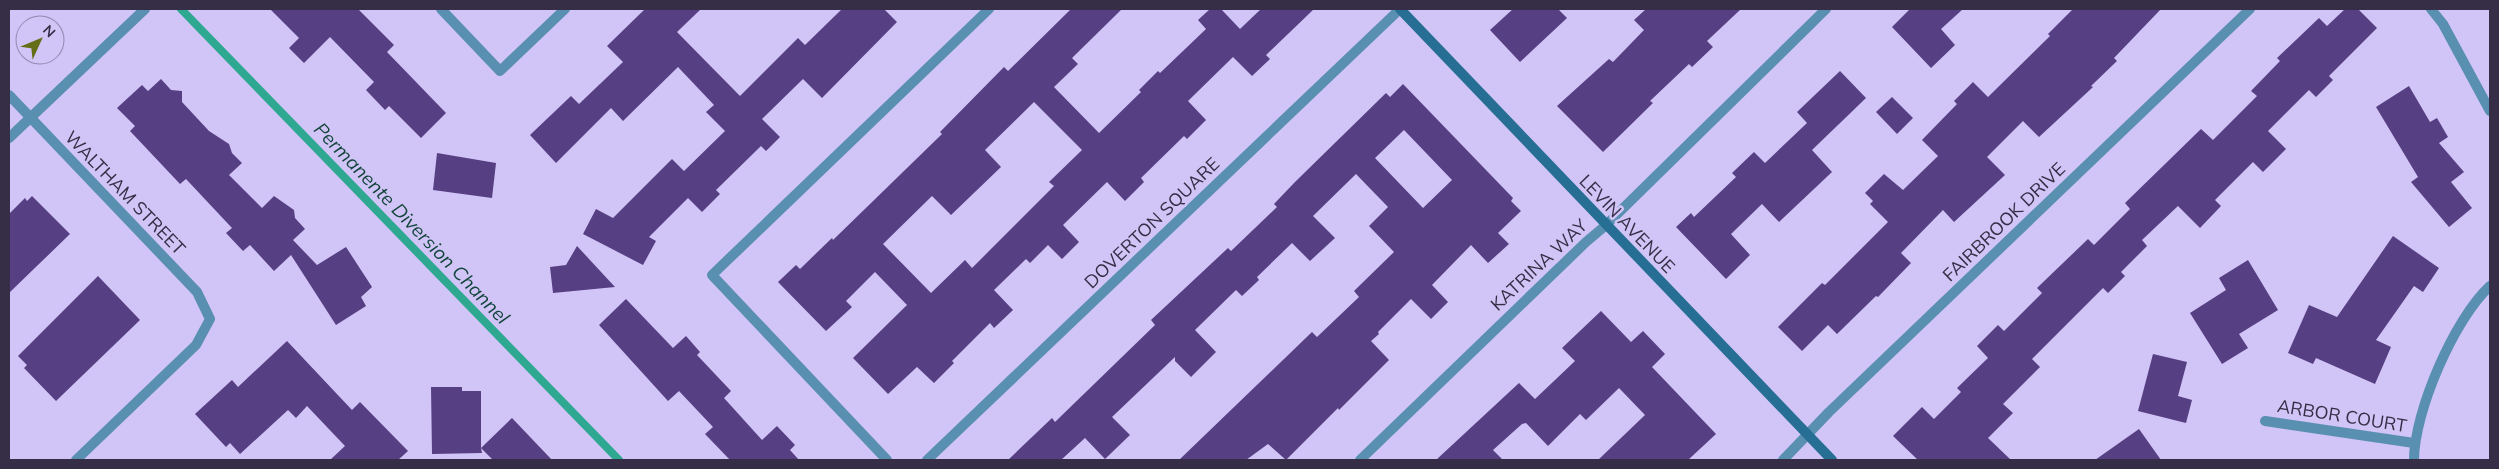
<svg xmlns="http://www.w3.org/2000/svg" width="2499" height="469" font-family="Mulish,sans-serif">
<rect width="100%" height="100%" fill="#d1c4f6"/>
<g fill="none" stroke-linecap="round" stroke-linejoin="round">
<path stroke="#2fa891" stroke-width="8" d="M181,9L619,460"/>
</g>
<g fill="#563f83" fill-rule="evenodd">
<path d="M270,9H358L394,45L387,52L446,113L421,138L389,106L385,110L366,90L374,82L330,37L304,63L289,48L299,38Z"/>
<path d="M645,9H701L677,32L740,96L798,38L805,45L842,9H884L897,22L822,98L803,79L762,119L780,137L766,151L761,146L716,190L720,194L702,212L688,198L649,237L656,241L643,265L583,234L596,209L613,218L672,159L684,171L725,131L706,112L714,105L678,67L623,121L611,108L556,163L530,135L571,96L579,104L623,62L607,46Z"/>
<path d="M1071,9H1122L1072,58L1078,64L1054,87L1099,133L1141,92L1139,90L1158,71L1160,73L1206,29L1198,20L1210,9H1221L1240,29L1261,9H1314L1266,55L1270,59L1252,76L1233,57L1188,101L1206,120L1187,139L1184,136L1141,178L1144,182L1125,201L1107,182L1063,225L1079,242L1062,259L1048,245L1030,263L1026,259L994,290L1013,310L994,328L990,323L952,361L954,363L934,383L917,367L888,394L853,358L907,305L875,272L846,301L852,307L826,331L778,282L796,265L800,269L832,238L833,240L942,134L940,132L1004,67L1008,71ZM1034,102L1082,150L1049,182L1054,186L972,268L965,260L931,293L883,244L932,196L951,215L1001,167L985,150Z"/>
<path d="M1513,9H1558L1567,18L1520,62L1490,30Z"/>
<path d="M1646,9H1741L1707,41L1713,47L1692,67L1689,64L1650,101L1653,103L1603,152L1557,106L1609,59L1613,62L1644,30L1634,20Z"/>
<path d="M1910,9H1963L1941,29L1955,45L1931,68L1892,27Z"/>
<path d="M2073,9H2161L2114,58L2117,61L2091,86L2093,87L2039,137L2023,121L1987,157L2005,175L1954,222L1943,210L1901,253L1911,263L1878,297L1876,296L1837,334L1828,325L1802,351L1778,327L1822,283L1825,285L1888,222L1870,204L1873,201L1865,193L1884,174L1903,190L1938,156L1922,140L1957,104L1954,101L1973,82L1988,97L2050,36L2048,34Z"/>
<path d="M2345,9H2358L2377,28L2329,76L2333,80L2316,97L2309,90L2268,131L2286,149L2263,172L2253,162L2215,200L2221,206L2200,228L2178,206L2142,240L2147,246L2121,272L2125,276L2108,293L2103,288L2032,359L2040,367L2003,404L2013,413L1988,438L2011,460H1918L1893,436L1922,407L1934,419L1961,392L1957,388L1988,358L1977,346L1998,325L2004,331L2042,293L2037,288L2088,239L2094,245L2130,209L2125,203L2201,129L2213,140L2257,96L2251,91L2280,61L2277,58L2319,18L2327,26Z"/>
<path d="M1840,71L1866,98L1812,150L1832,172L1779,222L1762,204L1731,234L1750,255L1726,279L1676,227L1691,213L1694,217L1736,177L1732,173L1754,152L1765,163L1807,123L1797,112Z"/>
<path d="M161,79L171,90L182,91V102L209,131L229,144L232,153L242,163L229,175L262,208L274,196L294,210L295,218L305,229L293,240L317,265L346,247L372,287L361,297L366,306L336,325L291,255L274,271L250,245L243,251L226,233L232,228L186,179L180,184L130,131L135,126L117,108L142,85L148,91Z"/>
<path d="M1403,84L1513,198L1511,201L1521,211L1498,233L1509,244L1488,263L1471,245L1432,285L1448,302L1431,319L1411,299L1378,332L1379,334L1371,341L1389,360L1339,410L1338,408L1286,460L1268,444L1246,460H1179L1312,332L1317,337L1359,297L1354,291L1394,252L1369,226L1388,207L1356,174L1313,216L1335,238L1310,261L1292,243L1257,277L1259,280L1242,296L1236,290L1195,330L1216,352L1191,377L1175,361V357L1112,417L1130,435L1105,459L1085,438L1061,460H1008L1052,418L1055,422L1155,325L1151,320L1228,248L1231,251L1277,207L1274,204L1295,182L1386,93L1390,97ZM1404,130L1452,180L1423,208L1375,158Z"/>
<path d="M2409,86L2430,122L2437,118L2448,137L2439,143L2464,172L2451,182L2472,208L2449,227L2411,182L2418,177L2376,107Z"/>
<path d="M1892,97L1913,118L1897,134L1876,112Z"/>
<path d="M437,153L496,163L492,198L433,190Z"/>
<path d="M32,196L70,234L9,293V214L25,198L27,201Z"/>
<path d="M2393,236L2439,268L2423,292L2414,286L2376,340L2391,347L2375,384L2316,358L2313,364L2288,353L2309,305L2337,317Z"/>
<path d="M577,246L615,287L553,293L550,267L566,265Z"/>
<path d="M2248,260L2278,310L2239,334L2248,348L2222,364L2190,313L2226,290L2219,278Z"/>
<path d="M98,276L140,320L56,401L24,368L27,365L18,356Z"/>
<path d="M626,299L673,348L686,336L700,352L697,355L731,391L724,398L762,440L777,426L795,445L790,450L799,460H730L705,434L713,427L679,391L668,401L599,325Z"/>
<path d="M1601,311L1631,342L1643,331L1665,354L1652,367L1716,434L1688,460H1598L1645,415L1619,388L1586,420L1580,414L1548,446L1526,423L1522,424L1493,450L1503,460H1436L1519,383L1535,399L1575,361L1562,348Z"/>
<path d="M287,341L352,410L360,402L408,451L398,460H330L345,446L307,406L296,418L288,410L240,454L230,443L226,447L195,414L232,380L238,387Z"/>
<path d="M2153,354L2187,362L2178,396L2192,400L2186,423L2138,411Z"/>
<path d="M431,387H462V391H481V448L512,418L552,460H493L481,448L482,453L432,454Z"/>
<path d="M2139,429L2161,460H2095Z"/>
</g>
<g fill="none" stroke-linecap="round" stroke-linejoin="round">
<g stroke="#598fb1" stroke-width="10">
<path d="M441,9L500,71L565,9"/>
<path d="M2431,9L2443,24L2490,111"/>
<path d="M9,95L197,292L210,319L196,345L76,460"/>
<path d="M9,138L145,9"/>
<path d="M2265,421L2414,443"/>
<path d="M887,460L712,275L989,9"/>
<path d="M927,460L1400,9"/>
<path d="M1360,460L1586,242L1605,226L1826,9"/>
<path d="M1783,460L1829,412L2250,9"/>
<path d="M2414,460C2414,412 2454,319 2490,286"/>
</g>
<path stroke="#276e95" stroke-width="10" d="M1400,9L1832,460"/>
</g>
<g text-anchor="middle" stroke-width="5" stroke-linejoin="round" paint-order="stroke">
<g font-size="18" fill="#352e46" stroke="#d1c4f6">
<text transform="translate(125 193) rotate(46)" y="6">WALTHAM STREET</text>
<text transform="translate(2004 222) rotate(-44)" y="6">FAIRBROOK DRIVE</text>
<text transform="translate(1152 223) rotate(-44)" y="6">DOVERTON SQUARE</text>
<text transform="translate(1627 224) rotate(46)" y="6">LEVIN AVENUE</text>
<text transform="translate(1539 265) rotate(-43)" y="6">KATRINA WAY</text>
<text transform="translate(2342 416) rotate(9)" y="6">ARBOR COURT</text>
</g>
<g font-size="19" font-style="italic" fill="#12453b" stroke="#d1c4f6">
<text transform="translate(412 223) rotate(46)" y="7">Permanente Diversion Channel</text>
</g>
</g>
<rect width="2499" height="469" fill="none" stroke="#352e46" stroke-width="20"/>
<g transform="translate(40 40) rotate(46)"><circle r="24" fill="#d1c4f6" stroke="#9388b0"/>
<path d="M0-4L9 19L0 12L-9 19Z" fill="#636e17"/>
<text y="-8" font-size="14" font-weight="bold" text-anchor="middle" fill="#352e46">N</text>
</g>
</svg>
